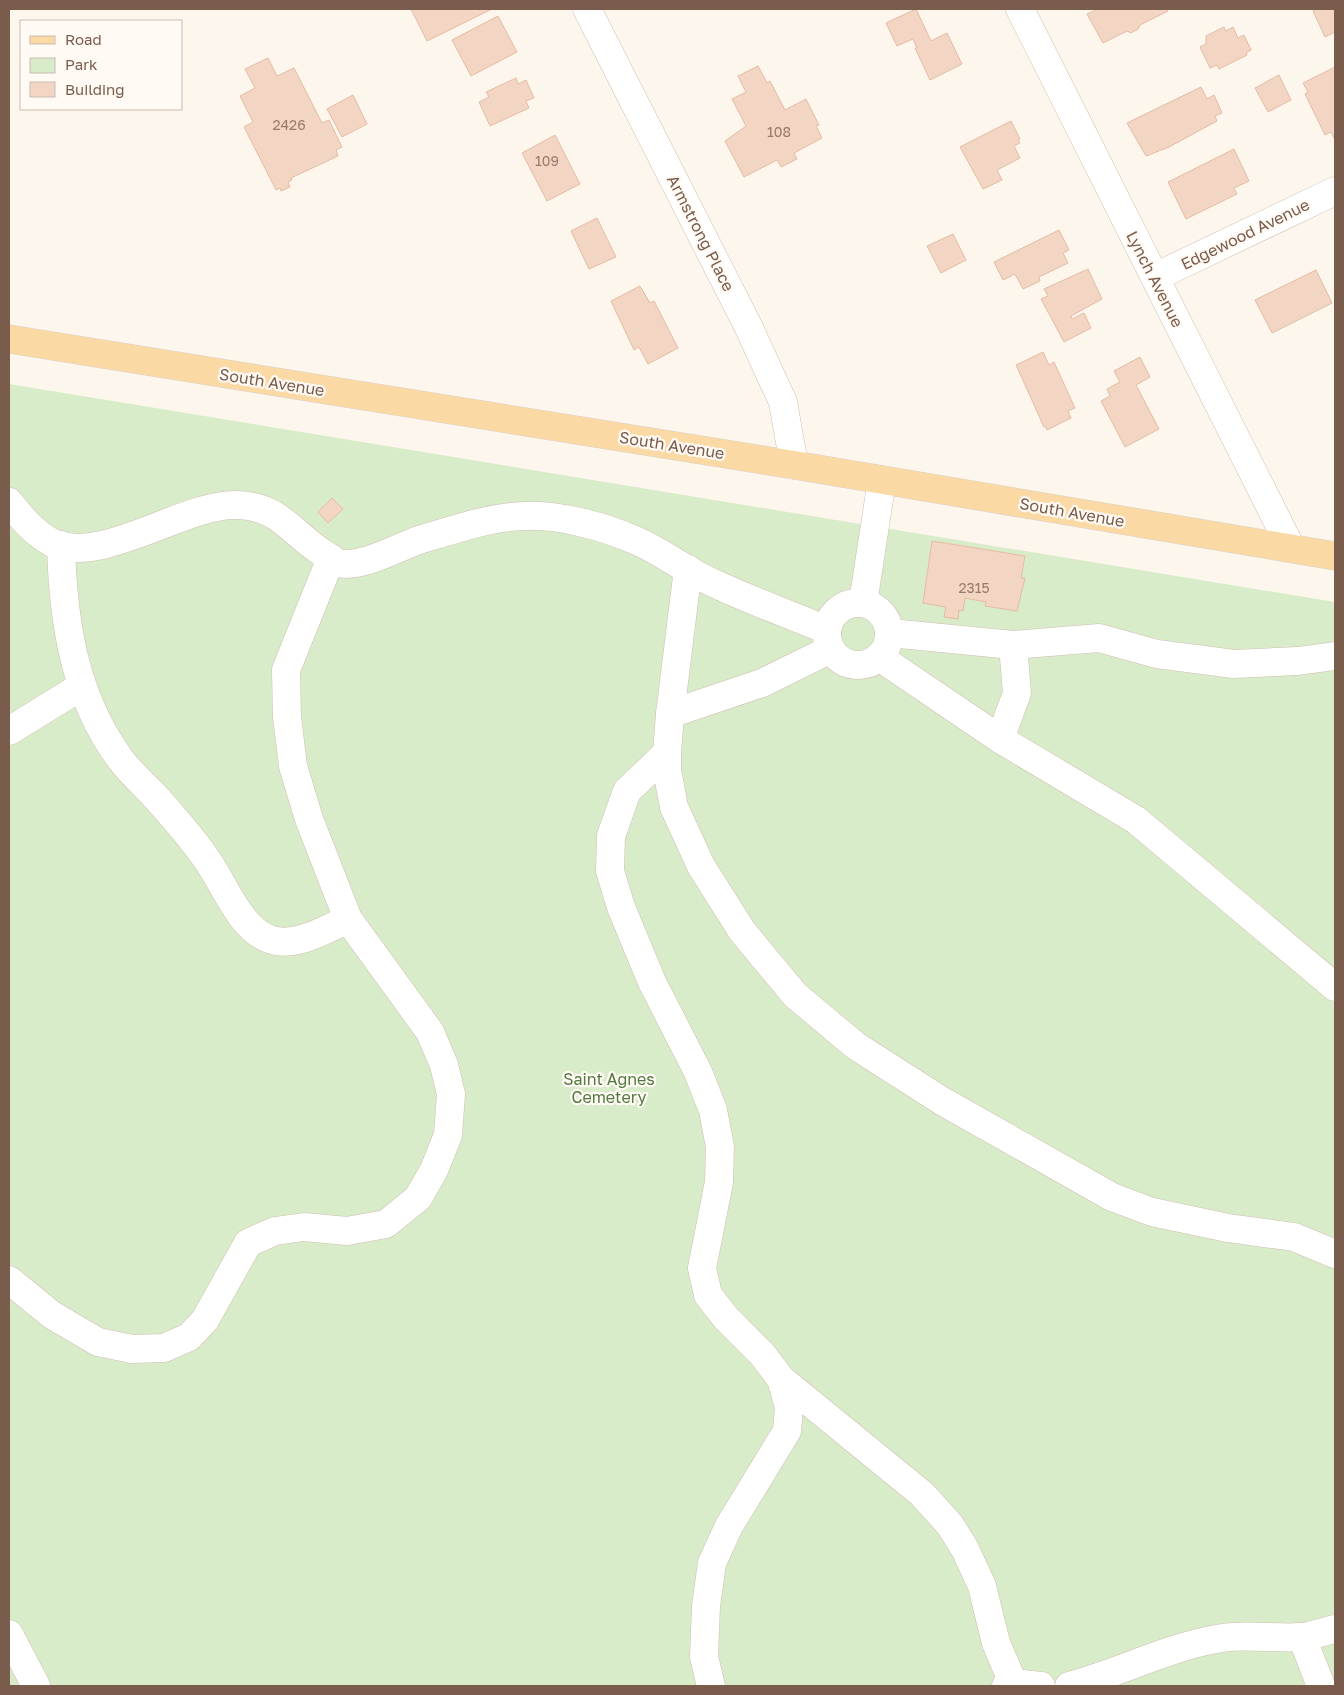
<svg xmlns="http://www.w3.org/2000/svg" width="1344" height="1695" font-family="'Golos Text',sans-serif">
<rect width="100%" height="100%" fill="#fdf6ec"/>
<path fill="#d8ecc9" d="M9,384L1335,602V1686H9Z"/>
<g fill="#f3d5c3" stroke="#e6bba3">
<path d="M411,9H492L427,41Z"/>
<path d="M916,9L931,41L947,33L962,64L930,80L915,48H917L913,39L897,46L886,23Z"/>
<path d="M1098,9H1167L1168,11L1140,25L1138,29L1131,33L1127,31L1103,43L1087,14Z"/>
<path d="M1317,9H1335V32L1325,37L1313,11Z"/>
<path d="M498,16L517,52L471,76L452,40Z"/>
<path d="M1224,27L1226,31L1233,27L1238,38L1244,35L1251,50L1246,53L1247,55L1219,69L1217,65L1210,68L1200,47L1206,44V36Z"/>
<path d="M268,58L277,76L294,68L322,123L329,120L342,147L336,150L338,156L291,178L292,180L288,182L290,187L281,191L280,188L276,190L244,127L253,122L240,96L255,88L245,69Z"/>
<path d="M758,66L767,83L770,81L785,110L806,99L819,125L816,126L822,138L794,153L797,159L781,167L777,160L744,177L725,141L746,126L732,99L746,92L738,76Z"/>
<path d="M1335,67V140L1331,132L1325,135L1305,94L1308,92L1303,83Z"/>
<path d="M1279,75L1291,100L1268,112L1255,88Z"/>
<path d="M516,78L518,84L526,80L534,98L526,101L529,108L490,126L479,102L489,97L486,92Z"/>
<path d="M1201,87L1207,99L1214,95L1222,113L1215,116L1217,121L1169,147L1146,156L1127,123Z"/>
<path d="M353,95L367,124L342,137L327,109Z"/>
<path d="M1011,121L1020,139L1018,140L1020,143L1014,146L1020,158L997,170L1002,180L983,189L960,147Z"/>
<path d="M555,135L580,184L547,201L522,153Z"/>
<path d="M1234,149L1249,181L1234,188L1237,194L1186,219L1168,182Z"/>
<path d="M597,218L616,257L589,269L571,231Z"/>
<path d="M1059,230L1069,250L1063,253L1068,263L1039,277L1040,281L1023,289L1015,274L1003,280L994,262Z"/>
<path d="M953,234L966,260L941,273L927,246Z"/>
<path d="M1088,269L1102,299L1071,316L1072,319L1084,313L1091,328L1064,342L1041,299L1048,296L1044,289Z"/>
<path d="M1316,270L1332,303L1272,333L1255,300Z"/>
<path d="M640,286L650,303L654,301L678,348L648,364L639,347L634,350L611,301Z"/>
<path d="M1043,352L1049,365L1054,362L1075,408L1068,411L1071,418L1047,430L1046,427H1044L1016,365Z"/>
<path d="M1140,357L1150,377L1136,385L1159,429L1125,447L1101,401L1110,396L1107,389L1120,382L1114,371Z"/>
<path d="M332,498L343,509L328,523L318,512Z"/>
<path d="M932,541L1025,556L1021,578H1025L1017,611L985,606L986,602L965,598L963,611L959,610L958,619L944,617L946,607L923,603Z"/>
</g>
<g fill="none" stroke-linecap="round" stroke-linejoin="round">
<g stroke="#d1beb0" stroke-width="29">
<g id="minor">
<path d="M587,9L748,326L783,402L794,465"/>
<path d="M1020,9L1291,548"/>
<path d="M1155,277L1335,191"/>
<path d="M9,502C21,517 33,532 51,542C99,567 181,505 235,505C279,505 291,533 323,553C327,556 333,561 338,563C361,569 398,547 419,540C453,530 488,517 524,516C558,514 606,527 637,541C660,551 681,567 703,578C743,598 786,613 827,630"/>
<path d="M61,545C63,621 74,697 121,760C130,772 141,782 152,793C171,814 189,834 205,857C224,882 238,927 269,939C295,949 326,929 348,919"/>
<path d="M688,569L670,714L667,753V770L674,807L701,866L742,931L795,995L856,1046L942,1101L1112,1197L1152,1212L1228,1228L1294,1237L1335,1254"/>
<circle cx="858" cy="634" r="31"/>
<path d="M863,603L882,480"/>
<path d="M890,633L1013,645L1099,638L1157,654L1234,664L1298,661L1335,656"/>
<path d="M879,657L1000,739L1136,820L1335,987"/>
<path d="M670,714L762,683L831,649"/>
<path d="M9,731L82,686"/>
<path d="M1000,739L1017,693L1013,645"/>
<path d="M667,753L627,791L611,836L610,871L621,907L652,982L698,1072L713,1110L720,1147L719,1182L702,1268L708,1295L726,1318L762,1354L781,1379L789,1407L787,1431L729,1526L712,1563L706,1606L704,1657L711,1686"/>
<path d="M9,1280L52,1315L98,1342L132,1349L164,1348L189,1337L205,1320L248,1243L275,1231L304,1227L347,1231L386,1224L418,1198L434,1170L448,1135L451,1094L444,1065L430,1032L348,919L309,819L293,766L287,717L286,670L331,558"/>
<path d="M781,1379L922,1494L950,1525L965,1549L982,1586L996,1643L1013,1683"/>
<path d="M9,1634L36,1686"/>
<path d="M1302,1637L1321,1686"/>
<path d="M1006,1686L1013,1683L1041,1686"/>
<path d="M1069,1686C1119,1673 1170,1646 1222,1638C1248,1634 1275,1639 1302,1637C1313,1636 1324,1631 1335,1629"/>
</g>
</g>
<g stroke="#dad1cd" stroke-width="29">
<path id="major" d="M9,339L794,465L1335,556"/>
</g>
<use href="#minor" stroke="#fff" stroke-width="28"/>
<use href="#major" stroke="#fbd9a5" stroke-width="28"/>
</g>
<g text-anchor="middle" stroke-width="4.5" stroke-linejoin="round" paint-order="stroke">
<g font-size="14" fill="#987a6a">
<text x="289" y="130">2426</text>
<text x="779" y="137">108</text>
<text x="547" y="166">109</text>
<text x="974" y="593">2315</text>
</g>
<g font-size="16" fill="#7a5c4d" stroke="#fffaf3">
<text transform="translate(701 233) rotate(63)" y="6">Armstrong Place</text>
<text transform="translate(1245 234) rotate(-26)" y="6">Edgewood Avenue</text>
<text transform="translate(1155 279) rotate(63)" y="6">Lynch Avenue</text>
<text transform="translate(272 382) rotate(9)" y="6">South Avenue</text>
<text transform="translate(672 445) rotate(9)" y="6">South Avenue</text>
<text transform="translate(1072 512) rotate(10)" y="6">South Avenue</text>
</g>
<g font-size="16" fill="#537a41" stroke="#fffaf3">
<text x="609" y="1085">Saint Agnes<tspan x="609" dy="18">Cemetery</tspan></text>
</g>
</g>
<rect width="1344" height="1695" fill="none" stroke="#7a5c4d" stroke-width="20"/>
<rect x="20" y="20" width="162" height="90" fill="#fffaf3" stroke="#cabbb1"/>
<rect x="30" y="36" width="25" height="8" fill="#fbd9a5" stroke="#cabbb1"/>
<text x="65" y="45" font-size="15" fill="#7a5c4d">Road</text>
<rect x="30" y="58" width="25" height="15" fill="#d8ecc9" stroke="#cabbb1"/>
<text x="65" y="70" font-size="15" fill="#7a5c4d">Park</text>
<rect x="30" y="82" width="25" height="15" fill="#f3d5c3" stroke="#cabbb1"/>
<text x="65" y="95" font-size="15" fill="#7a5c4d">Building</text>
</svg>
